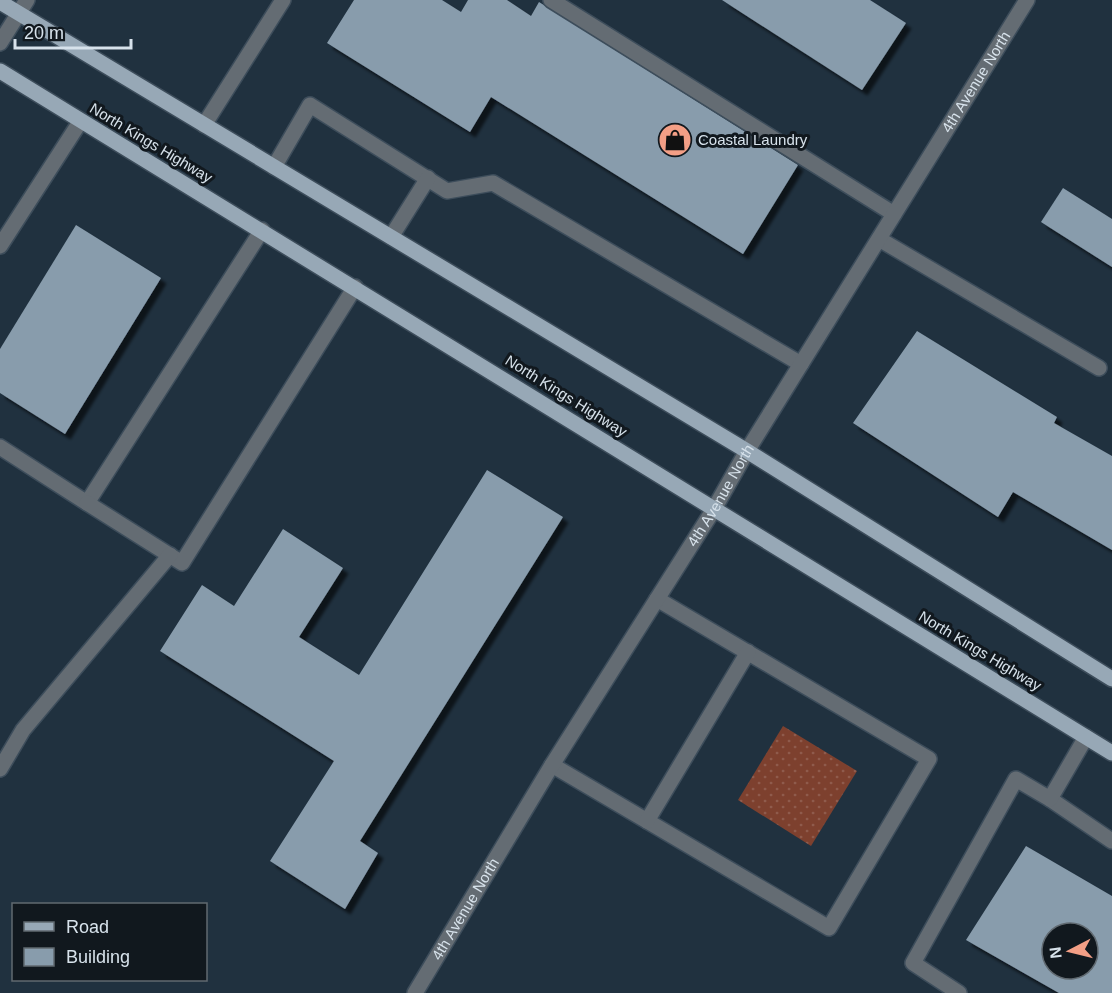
<svg xmlns="http://www.w3.org/2000/svg" width="1112" height="993" font-family="Arial,sans-serif">
<defs>
<pattern id="grass-dots" width="8" height="8" patternUnits="userSpaceOnUse" patternTransform="scale(1.5)"><rect width="8" height="8" fill="#7d402e"/><path d="M2 2h.1M6 6h.1" fill="none" stroke="#8f5b4c" stroke-width="1.8" stroke-linecap="round"/></pattern>
<filter id="shadow"><feDropShadow dx="5.5" dy="5.5" stdDeviation="1.5" flood-color="#0009"/></filter>
</defs>
<rect width="100%" height="100%" fill="#20313f"/>
<path fill="url(#grass-dots)" d="M783,726L857,771L811,846L738,800Z"/>
<g fill="#889cac" fill-rule="evenodd" filter="url(#shadow)">
<path d="M354,0H442L461,12L468,0H507L531,16L539,2L798,165L743,254L491,97L470,132L327,43Z"/>
<path d="M722,0H870L906,23L862,90Z"/>
<path d="M1063,188L1112,219V267L1041,222Z"/>
<path d="M76,225L161,278L65,434L0,393V349Z"/>
<path d="M917,331L1057,417L1054,423L1112,456V550L1013,492L998,517L853,423Z"/>
<path d="M487,470L563,517L360,841L378,853L345,909L270,861L334,761L160,651L202,585L234,606L283,529L343,568L299,637L359,675Z"/>
<path d="M1026,846L1112,896V993H1059L966,940ZM1052,933H1088V969H1052Z"/>
</g>
<g fill="none" stroke-linecap="round" stroke-linejoin="round">
<g stroke="#3d4d5b" stroke-width="18">
<g id="service">
<path d="M551,0L894,214"/>
<path d="M204,125L283,0"/>
<path d="M274,167L310,105L447,191L493,183L801,364"/>
<path d="M391,237L428,178"/>
<path d="M879,239L1099,368"/>
<path d="M0,246L80,122"/>
<path d="M0,447L87,503L262,230"/>
<path d="M87,503L182,563L355,287"/>
<path d="M552,765L829,928L929,759L657,599"/>
<path d="M0,769L23,730L170,555"/>
<path d="M1050,799L1112,841"/>
<path d="M647,821L748,652"/>
<path d="M959,993L913,963L1016,779L1050,799L1086,737"/>
</g>
</g>
<g stroke="#3d4d5b" stroke-width="18">
<g id="minor">
<path d="M0,43L27,0"/>
<path id="s1" d="M415,993L552,765L714,509L747,451L1027,0"/>
</g>
</g>
<g stroke="#3d4d5b" stroke-width="18">
<g id="primary">
<path d="M0,2L747,451L1112,679"/>
<path d="M0,71L1112,753"/>
</g>
</g>
<use href="#service" stroke="#646c73" stroke-width="15"/>
<use href="#minor" stroke="#646c73" stroke-width="15"/>
<use href="#primary" stroke="#97a8b6" stroke-width="15"/>
</g>
<defs>
<g id="shop-disc" transform="scale(1.725)"><circle r="9.5" fill="#f39f86" stroke="#11181e"/><path d="M-5-2.5h2.3a2.7 3.5 0 0 1 5.4 0H5L5.5 6h-11ZM-1.5-2.5h3a1.5 2.3 0 0 0-3 0Z" fill="#111"/></g>
</defs>
<g fill-rule="evenodd">
<use href="#shop-disc" x="675" y="140"/>
</g>
<g text-anchor="middle" stroke-width="6" stroke-linejoin="round" paint-order="stroke">
<g font-size="15" fill="#d7e2eb" stroke="#11181e">
<text dy="5" stroke="none"><textPath href="#s1" startOffset="1070">4th Avenue North</textPath></text>
<text transform="translate(151 143) rotate(31)" y="5">North Kings Highway</text>
<text transform="translate(566 396) rotate(32)" y="5">North Kings Highway</text>
<text dy="5" stroke="none"><textPath href="#s1" startOffset="584">4th Avenue North</textPath></text>
<text transform="translate(980 651) rotate(31)" y="5">North Kings Highway</text>
<text dy="5" stroke="none"><textPath href="#s1" startOffset="98">4th Avenue North</textPath></text>
</g>
<g font-size="15" fill="#d7e2eb" stroke="#11181e" text-anchor="start">
<text x="698" y="145">Coastal Laundry</text>
</g>
</g>
<rect x="12" y="903" width="195" height="78" fill="#11181e" stroke="#606970" stroke-width="1.5"/>
<rect x="24" y="922" width="30" height="9" fill="#97a8b6" stroke="#606970" stroke-width="1.5"/>
<text x="66" y="933" font-size="18" fill="#d7e2eb">Road</text>
<rect x="24" y="948" width="30" height="18" fill="#889cac" stroke="#606970" stroke-width="1.5"/>
<text x="66" y="963" font-size="18" fill="#d7e2eb">Building</text>
<g transform="translate(1070 951) rotate(263)"><circle r="28" fill="#11181e" stroke="#606970" stroke-width="1.5"/>
<path d="M0-4.5L10 22L0 15L-10 22Z" fill="#f39f86"/>
<text y="-9" font-size="16" font-weight="bold" text-anchor="middle" fill="#d7e2eb">N</text>
</g>
<path d="M15 39v9h116v-9" fill="none" stroke="#d7e2eb" stroke-width="3"/>
<text x="24" y="39" font-size="18" fill="#d7e2eb" stroke="#11181e" stroke-width="4.5" paint-order="stroke">20 m</text>
</svg>
